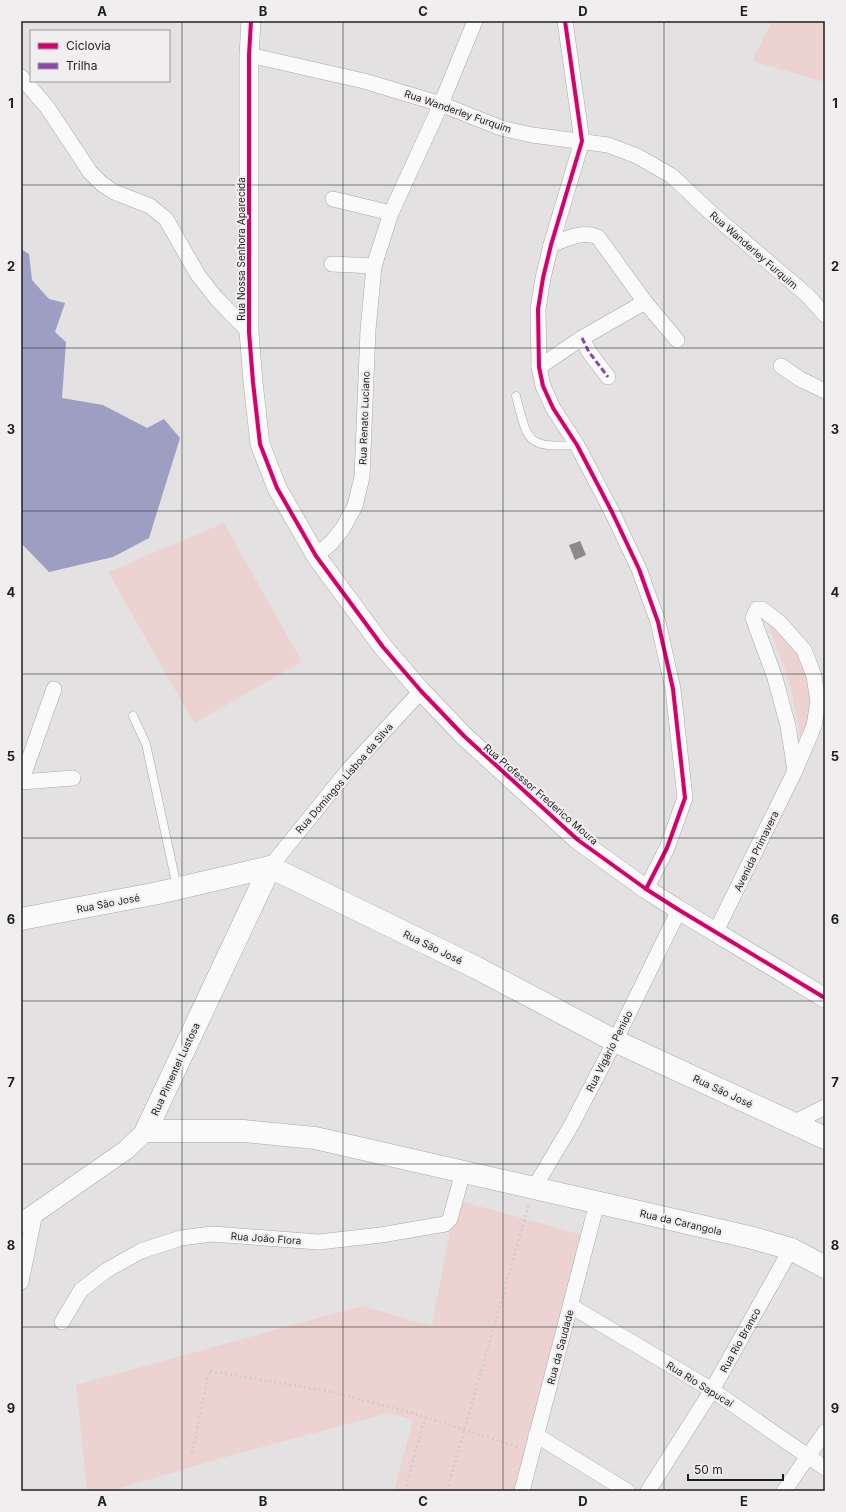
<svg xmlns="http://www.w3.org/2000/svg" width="846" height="1512" font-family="Inter,sans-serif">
<rect width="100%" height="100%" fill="#e3e1e2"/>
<g fill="#ecd3d2">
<path d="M772,21H825V82L752,61Z"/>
<path d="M224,523L302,662L194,723L108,572Z"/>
<path d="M766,617L799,649L817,708L801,740L790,684Z"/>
<path d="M456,1200L587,1236L518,1491H394L413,1420L389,1413L236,1454L110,1491H87L76,1385L362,1306L432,1326Z"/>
</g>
<path fill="#9e9dc2" d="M21,249L29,254L32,280L49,299L65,303L55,332L66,342L62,398L103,405L147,428L164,419L180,438L149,538L113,557L49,572L21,543Z"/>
<path fill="#8b898a" d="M580,541L586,555L575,560L569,545Z"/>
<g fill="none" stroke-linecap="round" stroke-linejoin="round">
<g stroke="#aaa9aa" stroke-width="9">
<g id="service">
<path d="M516,396C528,442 526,448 577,445"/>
<path d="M133,716L146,744L177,887"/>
</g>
</g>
<g stroke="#aaa9aa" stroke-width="16">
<g id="minor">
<path d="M565,21L582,141L551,245L543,278L538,309L539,367L543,386L553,408L577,445L612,512L639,569L658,622L673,689L685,798L667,848L646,889"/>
<path d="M249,55L364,81L441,104L501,128L532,135L608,145L637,156L672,176L710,212L808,296L825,315"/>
<path d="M21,77L47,107L90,172L102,184L114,192L150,206L166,219L198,275L216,298L249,332"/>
<path d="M333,199L391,213"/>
<path d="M551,245C566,239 582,230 598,237L645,302L677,340"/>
<path d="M332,264L374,266"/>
<path d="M582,338L589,352L608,377"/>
<path d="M781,366L800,379L825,391"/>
<path d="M539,367L582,338L645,302"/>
<path d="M316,556L332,542L343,528L355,506L362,477L368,330L374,266L391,213L441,104L475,21"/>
<path d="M21,782L54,689"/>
<path d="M21,782L73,778"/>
<path d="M270,867L350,768L421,691"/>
<path d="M716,931L795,771L814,726L818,702L814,676L804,650L780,623L762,609H757L753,618L775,678L788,726L795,771"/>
<path d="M793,1123L825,1107"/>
<path d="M534,1188L572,1124L615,1041L679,910"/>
<path d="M21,1282L35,1213"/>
<path d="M571,1306L712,1390L825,1468"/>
<path d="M62,1322L81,1290L107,1270L141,1251L181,1238L212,1234L319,1242L381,1235L445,1224L450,1219L463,1172"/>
<path d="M536,1435L627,1491"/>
<path d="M522,1491L597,1203"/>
<path d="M648,1491L712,1390L791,1249"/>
<path d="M784,1491L825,1432"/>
</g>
</g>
<g stroke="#aaa9aa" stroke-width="20">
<g id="tertiary">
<path d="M251,21L249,55V332L253,382L260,444L277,488L316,556L383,647L421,691L464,736L578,840L646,889L679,910L825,998"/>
<path d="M21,1223L126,1150L146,1131"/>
</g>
</g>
<g stroke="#aaa9aa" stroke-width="23">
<g id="secondary">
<path d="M270,867L146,1131H244L315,1138L753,1238L791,1249L825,1267"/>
<path d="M21,919L158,893L270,867L477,968L615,1041L825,1138"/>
</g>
</g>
<g stroke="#cfcdce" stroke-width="2.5" stroke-dasharray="2 3" stroke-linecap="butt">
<path d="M192,1453L209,1371L327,1391L409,1412L521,1448"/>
<path d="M405,1491L425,1417"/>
<path d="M447,1491L529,1204"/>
</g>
<use href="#service" stroke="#fbfafb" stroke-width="8"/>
<use href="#minor" stroke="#fbfafb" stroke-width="15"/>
<use href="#tertiary" stroke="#fbfafb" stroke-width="19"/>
<use href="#secondary" stroke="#fbfafb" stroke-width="22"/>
<path stroke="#8e44ad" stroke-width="3" stroke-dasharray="6 3" stroke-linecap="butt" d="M582,338L589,352L608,377"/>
<g stroke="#f1eef0" stroke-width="6">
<g id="cycleway">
<path d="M251,21L249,55V332L253,382L260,444L277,488L316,556L383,647L421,691L464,736L578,840L646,889L679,910L825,998"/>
<path d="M565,21L582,141L551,245L543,278L538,309L539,367L543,386L553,408L577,445L612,512L639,569L658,622L673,689L685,798L667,848L646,889"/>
</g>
</g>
<use href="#cycleway" stroke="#d6006c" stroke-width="4"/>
</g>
<path fill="none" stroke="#1f1e1f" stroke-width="1" stroke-opacity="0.55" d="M182,21V1491M343,21V1491M503,21V1491M664,21V1491M21,185H825M21,348H825M21,511H825M21,674H825M21,838H825M21,1001H825M21,1164H825M21,1327H825"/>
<g text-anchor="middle" stroke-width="4" stroke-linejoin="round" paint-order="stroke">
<g font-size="10" fill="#1f1e1f" stroke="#f1eef0">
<text transform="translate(458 111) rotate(19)" y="4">Rua Wanderley Furquim</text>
<text transform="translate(241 249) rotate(-90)" y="4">Rua Nossa Senhora Aparecida</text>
<text transform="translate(754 250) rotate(41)" y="4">Rua Wanderley Furquim</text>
<text transform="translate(364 418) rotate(-88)" y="4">Rua Renato Luciano</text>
<text transform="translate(344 778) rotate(-49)" y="4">Rua Domingos Lisboa da Silva</text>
<text transform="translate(541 794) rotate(41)" y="4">Rua Professor Frederico Moura</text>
<text transform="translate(756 851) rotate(-64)" y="4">Avenida Primavera</text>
<text transform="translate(108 903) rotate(-11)" y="4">Rua São José</text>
<text transform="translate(433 947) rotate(26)" y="4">Rua São José</text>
<text transform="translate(609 1051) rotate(-63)" y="4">Rua Vigário Penido</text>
<text transform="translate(175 1069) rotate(-65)" y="4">Rua Pimentel Lustosa</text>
<text transform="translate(723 1091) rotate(25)" y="4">Rua São José</text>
<text transform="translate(681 1222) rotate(13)" y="4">Rua da Carangola</text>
<text transform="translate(266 1238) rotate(4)" y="4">Rua João Flora</text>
<text transform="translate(740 1340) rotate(-61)" y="4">Rua Rio Branco</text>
<text transform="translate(560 1347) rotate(-75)" y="4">Rua da Saudade</text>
<text transform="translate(700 1384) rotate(32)" y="4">Rua Rio Sapucaí</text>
</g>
</g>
<rect width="846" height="1512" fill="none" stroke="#f1eef0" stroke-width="44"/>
<rect x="30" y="30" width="140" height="52" fill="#f1eef0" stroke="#9d9b9c"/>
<rect x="38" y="43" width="20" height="6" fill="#d6006c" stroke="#9d9b9c"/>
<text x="66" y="50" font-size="12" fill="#1f1e1f">Ciclovia</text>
<rect x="38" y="63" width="20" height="6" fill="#8e44ad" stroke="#9d9b9c"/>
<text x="66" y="70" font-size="12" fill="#1f1e1f">Trilha</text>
<path d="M688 1474v6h95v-6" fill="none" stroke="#1f1e1f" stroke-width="2"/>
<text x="694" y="1474" font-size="12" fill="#1f1e1f" stroke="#f1eef0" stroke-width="3" paint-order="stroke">50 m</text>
<rect x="22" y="22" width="802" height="1468" fill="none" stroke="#1f1e1f" stroke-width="1.5"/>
<g font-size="13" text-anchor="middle" font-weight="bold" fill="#1f1e1f">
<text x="102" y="16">A</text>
<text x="263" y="16">B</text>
<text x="423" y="16">C</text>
<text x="583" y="16">D</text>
<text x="744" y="16">E</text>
<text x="11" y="108">1</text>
<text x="835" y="108">1</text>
<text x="11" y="271">2</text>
<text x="835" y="271">2</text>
<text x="11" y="434">3</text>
<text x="835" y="434">3</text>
<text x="11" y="597">4</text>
<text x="835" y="597">4</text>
<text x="11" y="761">5</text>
<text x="835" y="761">5</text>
<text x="11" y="924">6</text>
<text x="835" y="924">6</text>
<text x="11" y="1087">7</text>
<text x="835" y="1087">7</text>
<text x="11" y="1250">8</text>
<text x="835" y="1250">8</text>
<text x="11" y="1413">9</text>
<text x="835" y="1413">9</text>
<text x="102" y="1506">A</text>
<text x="263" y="1506">B</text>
<text x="423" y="1506">C</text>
<text x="583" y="1506">D</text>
<text x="744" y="1506">E</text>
</g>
</svg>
